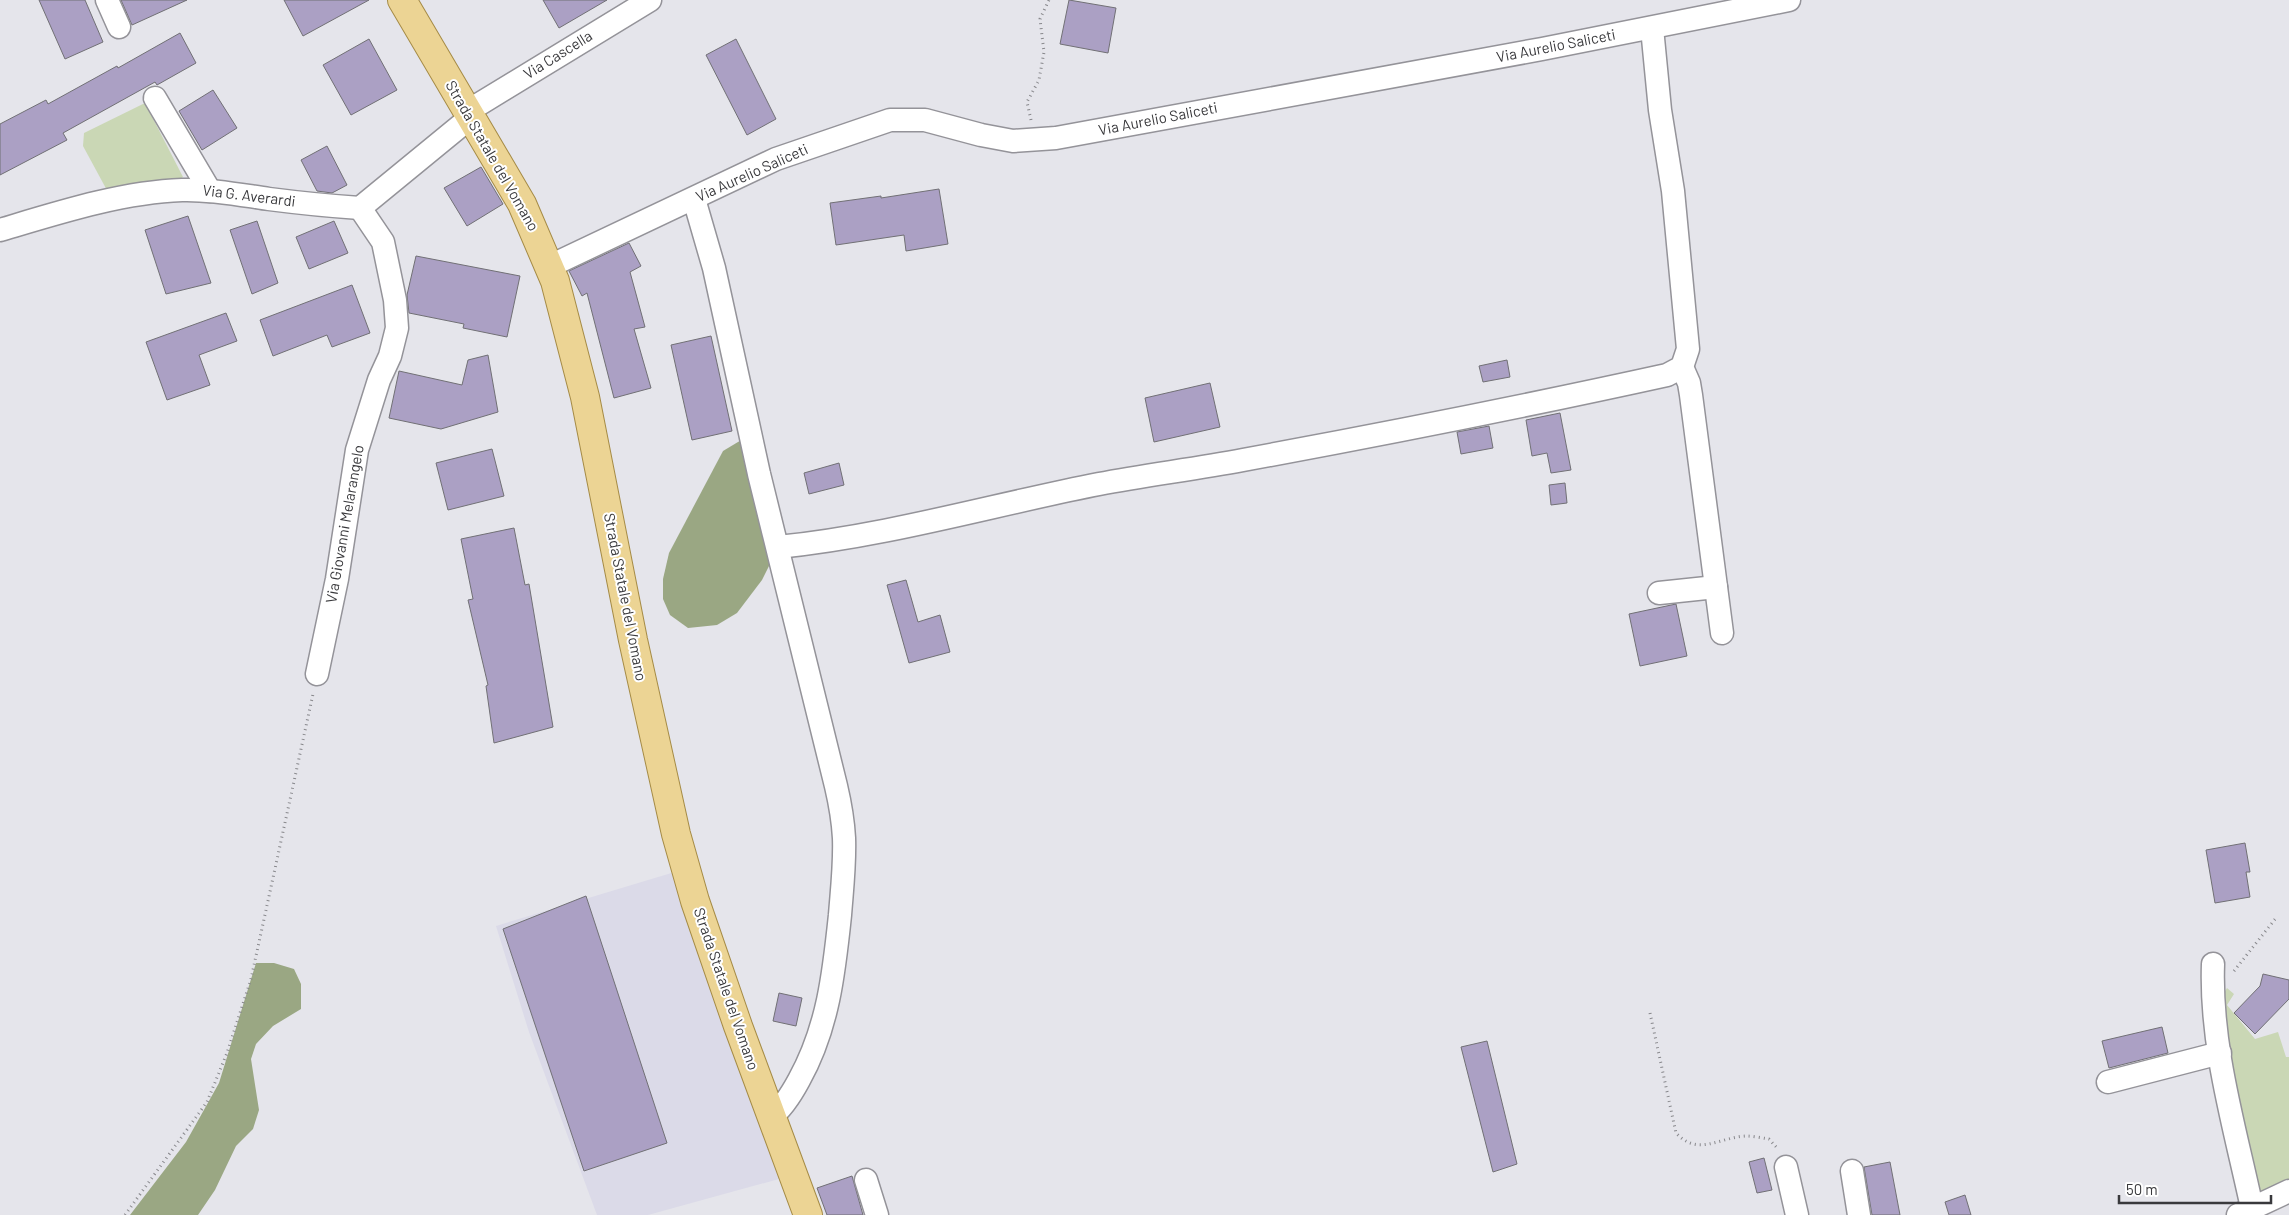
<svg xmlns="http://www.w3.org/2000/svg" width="2289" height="1215" font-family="Barlow,sans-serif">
<rect width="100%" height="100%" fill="#e5e5eb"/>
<path fill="#dbdae8" d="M678,871L779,1179L648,1215H597L529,1032L496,926Z"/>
<g fill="#cad7b5">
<path d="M145,103L183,177L166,186L109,194L83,146L84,133Z"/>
<path d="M2227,988L2234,994L2227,1005L2255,1039L2278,1032L2286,1057H2289V1183L2253,1199L2217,1004Z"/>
</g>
<g fill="#9aa783">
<path d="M743,439L772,560L762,580L737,613L717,625L688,628L670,615L663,599V579L669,553L723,451Z"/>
<path d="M256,963H274L294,969L301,984V1009L273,1026L256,1044L251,1059L259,1110L253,1129L236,1146L215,1190L198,1215H130L186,1142L219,1083Z"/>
</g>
<g fill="#aba0c4" stroke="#717075">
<path d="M39,0H85L103,42L65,59Z"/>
<path d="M121,0H187L132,25Z"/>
<path d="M284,0H369L303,36Z"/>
<path d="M543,0H607L559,28Z"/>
<path d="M1069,0L1116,8L1108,53L1060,44Z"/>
<path d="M180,33L196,63L157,85L155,82L63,133L67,140L0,175V124L46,100L48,104L117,66L118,68Z"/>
<path d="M369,39L397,90L351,115L323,65Z"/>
<path d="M736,39L776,119L747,135L706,55Z"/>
<path d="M213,90L237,128L202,150L179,111Z"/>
<path d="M327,146L347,185L332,193L317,191L301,160Z"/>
<path d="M481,167L503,204L467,226L444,188Z"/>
<path d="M939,189L948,244L906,251L904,235L836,245L830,203L881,196V198Z"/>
<path d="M188,216L211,283L166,294L145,230Z"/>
<path d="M257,221L278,283L252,294L230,230Z"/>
<path d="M334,221L348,253L309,269L296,237Z"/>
<path d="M629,243L641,266L630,272L645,327L634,329L651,388L614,398L587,293L582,296L569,271Z"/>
<path d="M416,256L520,276L507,337L463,328L464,324L409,313L407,295Z"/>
<path d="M352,285L370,333L332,347L327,335L273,356L260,320Z"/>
<path d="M226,313L237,341L199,355L210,385L167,400L146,342Z"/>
<path d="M711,336L732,431L692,440L671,345Z"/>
<path d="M488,355L498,412L441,429L389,418L399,371L462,385L468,360Z"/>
<path d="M1507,360L1510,377L1483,382L1479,366Z"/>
<path d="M1210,383L1220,427L1154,442L1145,398Z"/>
<path d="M1560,413L1571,470L1551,473L1547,453L1532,456L1526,420Z"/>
<path d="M1489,426L1493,448L1461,454L1457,432Z"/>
<path d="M492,449L504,496L448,510L436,463Z"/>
<path d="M839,463L844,485L809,494L804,473Z"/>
<path d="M1565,483L1567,503L1551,505L1549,485Z"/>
<path d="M514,528L525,585L529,584L553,727L494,743L486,686L488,685L468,600L473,599L461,539Z"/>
<path d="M906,580L918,622L940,615L950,652L909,663L887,585Z"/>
<path d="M1676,604L1687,656L1640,666L1629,614Z"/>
<path d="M2245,843L2250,872H2246L2250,897L2215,903L2206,850Z"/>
<path d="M586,896L667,1143L584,1171L503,929Z"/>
<path d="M2263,974L2289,980V999L2255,1034L2234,1013L2260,986Z"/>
<path d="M779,993L802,998L796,1026L773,1021Z"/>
<path d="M2162,1027L2168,1053L2109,1068L2102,1041Z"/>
<path d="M1487,1041L1517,1164L1493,1172L1461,1047Z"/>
<path d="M1764,1158L1772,1190L1757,1193L1749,1162Z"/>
<path d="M1890,1162L1900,1215H1872L1864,1167Z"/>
<path d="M852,1176L863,1215H827L817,1188Z"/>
<path d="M1965,1195L1971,1215H1949L1945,1202Z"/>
</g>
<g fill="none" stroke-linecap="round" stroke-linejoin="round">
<g stroke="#949399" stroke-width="25">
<g id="minor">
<path d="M107,0L119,27"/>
<path d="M155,98L210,191"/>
<path d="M468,111L650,0"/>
<path d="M694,199L714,268L759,474L836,786C840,803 843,820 844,838C845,864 842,889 840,915C834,973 828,1028 799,1080C792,1093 783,1108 771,1117"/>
<path d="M0,230C57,213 122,192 182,190C211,189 241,195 269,199C300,203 330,206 360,208L471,117"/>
<path d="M550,266L776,159L890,120H925L981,135L1013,141L1056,138L1542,49L1789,0"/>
<path d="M1682,367L1689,383L1691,395L1722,633"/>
<path d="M778,547C887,536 992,505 1099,484C1147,475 1195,469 1243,460C1384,434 1526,406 1667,375L1682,367L1688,349L1673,191L1660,110L1652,28"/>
<path d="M1659,593L1716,587"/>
<path d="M317,674L337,579L357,450L379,380L390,356L397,328L395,300L383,242L360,208"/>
<path d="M2213,964C2210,1046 2235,1128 2252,1208"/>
<path d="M2108,1082L2220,1053"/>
<path d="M1786,1167L1797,1215"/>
<path d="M1852,1171L1859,1215"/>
<path d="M866,1180L877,1215"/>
<path d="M2238,1215L2289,1191"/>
</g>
</g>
<g stroke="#a58b46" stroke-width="30">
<path id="major" d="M402,0L522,204L555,281L585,397L633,640L676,834L695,901L738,1026L808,1215"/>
</g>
<g stroke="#88888c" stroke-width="3" stroke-dasharray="1 4" stroke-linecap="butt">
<path d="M1031,120L1027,102L1039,80L1044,52L1040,19L1049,0"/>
<path d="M2234,971L2276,918"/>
<path d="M1650,1013L1676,1133C1698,1157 1720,1137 1746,1136C1753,1136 1762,1138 1769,1139L1778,1149"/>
<path d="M125,1215L207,1102L227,1053L251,979L313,694"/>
</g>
<use href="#minor" stroke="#fff" stroke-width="22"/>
<use href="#major" stroke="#ecd494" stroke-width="28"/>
</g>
<g text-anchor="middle" stroke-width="4" stroke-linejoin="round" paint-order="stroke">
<g font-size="15" fill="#39393c" stroke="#fff">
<text transform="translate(1556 46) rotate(-11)" y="5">Via Aurelio Saliceti</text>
<text transform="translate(558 55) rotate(-32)" y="5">Via Cascella</text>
<text transform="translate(1158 119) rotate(-11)" y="5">Via Aurelio Saliceti</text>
<text transform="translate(492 156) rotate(60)" y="5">Strada Statale del Vomano</text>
<text transform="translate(752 173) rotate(-24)" y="5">Via Aurelio Saliceti</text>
<text transform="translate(249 196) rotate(7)" y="5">Via G. Averardi</text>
<text transform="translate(345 524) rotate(-80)" y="5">Via Giovanni Melarangelo</text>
<text transform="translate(625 597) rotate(79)" y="5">Strada Statale del Vomano</text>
<text transform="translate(726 989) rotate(71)" y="5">Strada Statale del Vomano</text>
</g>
</g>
<path d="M2119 1195v8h152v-8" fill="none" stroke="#39393c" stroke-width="2.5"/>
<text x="2126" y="1195" font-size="15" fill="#39393c" stroke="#ffffff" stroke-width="4" paint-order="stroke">50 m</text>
</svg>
